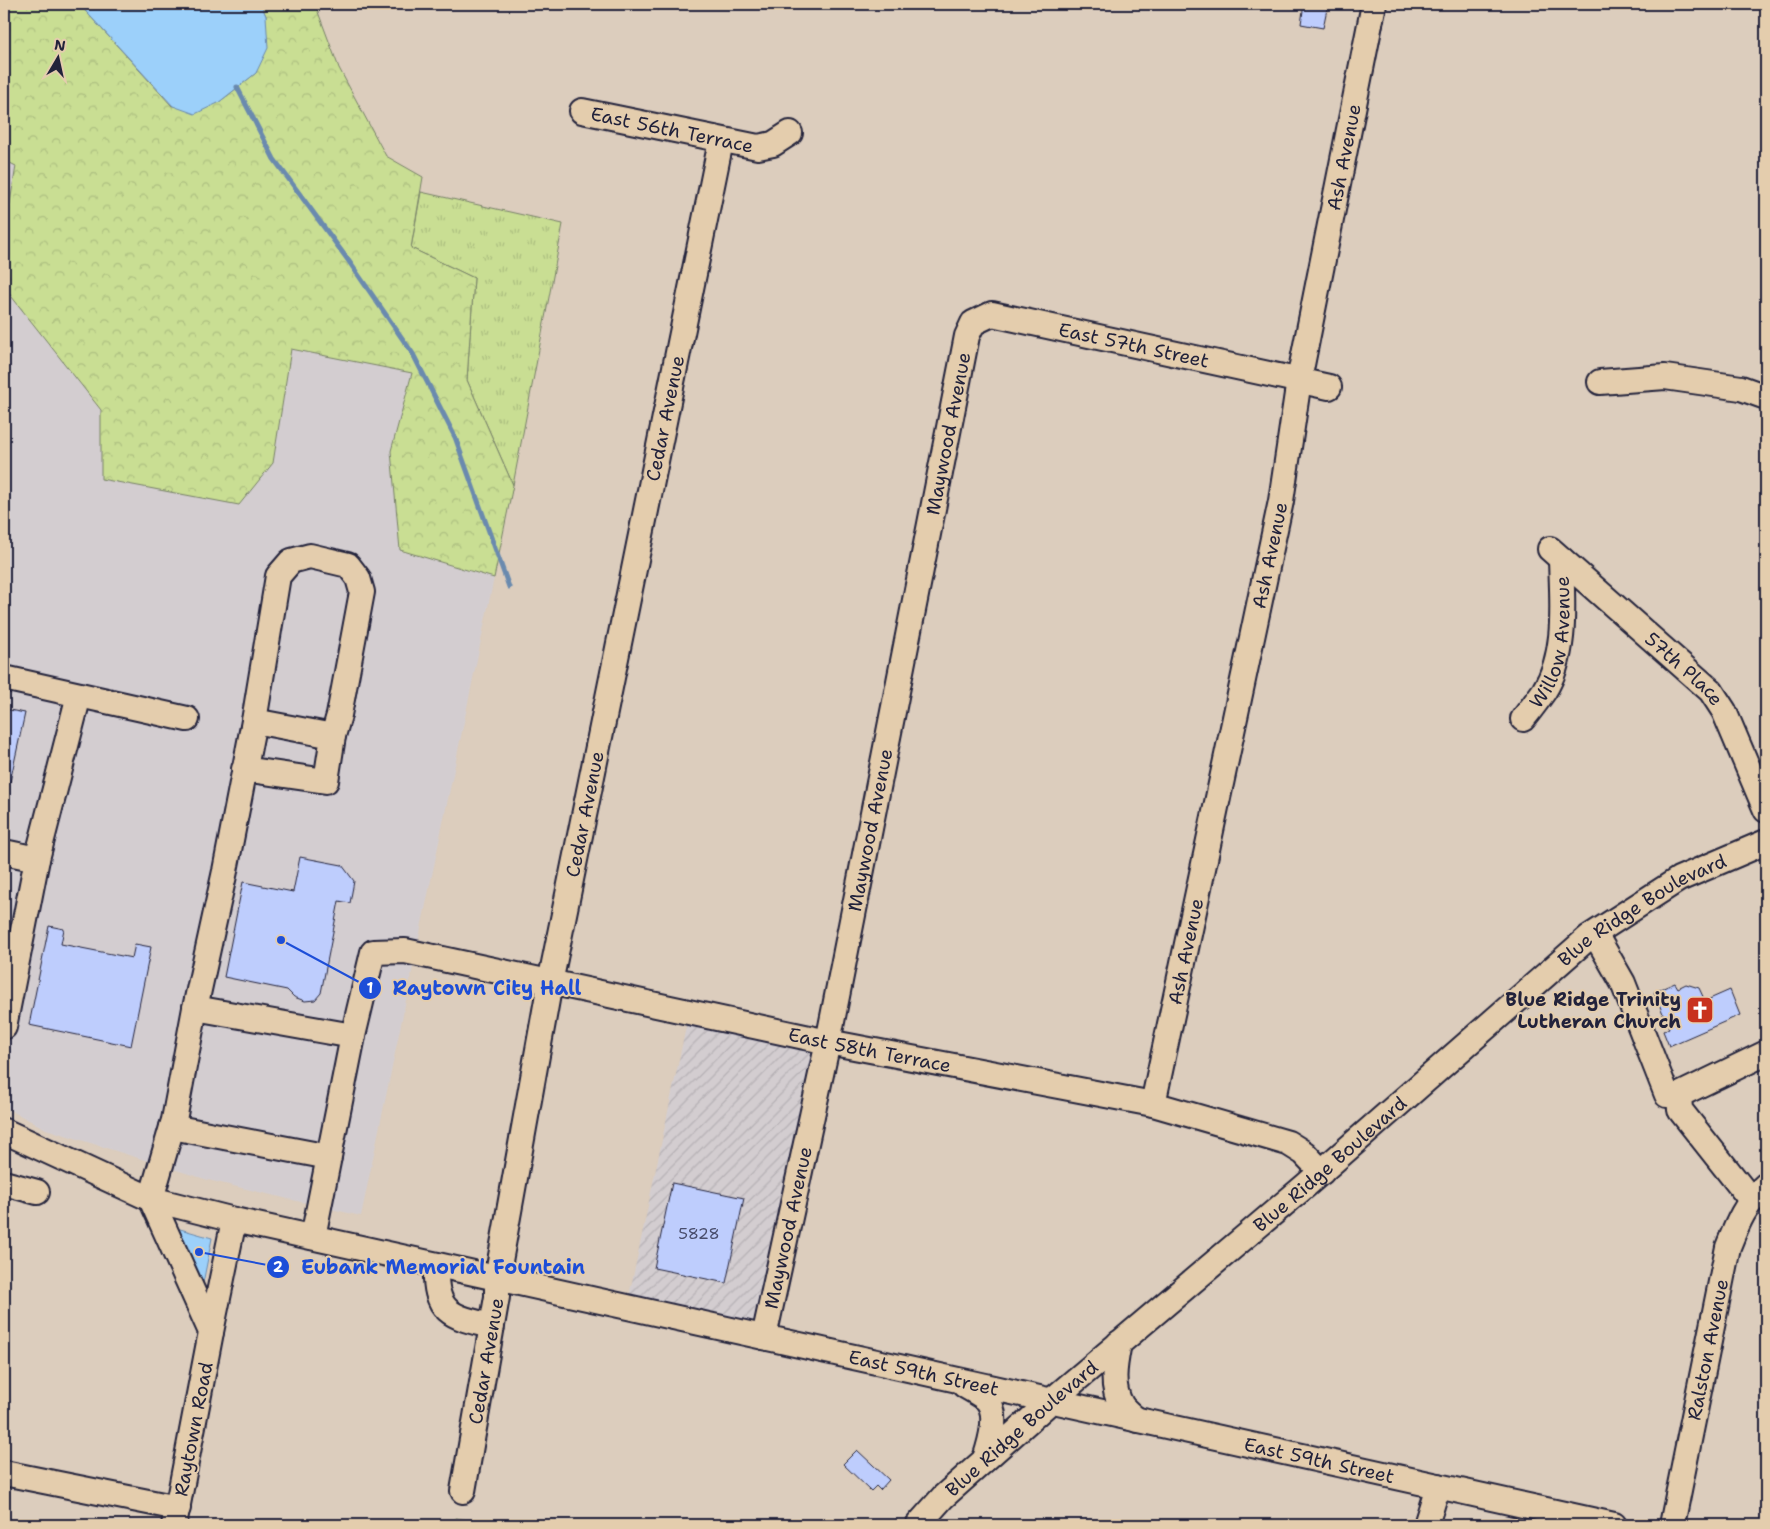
<svg xmlns="http://www.w3.org/2000/svg" width="1770" height="1529" font-family="'Shantell Sans',sans-serif">
<defs>
<pattern id="industrial-furrows" width="10" height="10" patternUnits="userSpaceOnUse" patternTransform="scale(1.25)"><rect width="10" height="10" fill="#d3cdd0"/><path d="M-1 1l2-2M0 10L10 0M9 11l2-2" fill="none" stroke="#b5b0b4"/></pattern>
<pattern id="grass-tufts" width="24" height="20" patternUnits="userSpaceOnUse" patternTransform="scale(1.25)"><rect width="24" height="20" fill="#c9de93"/><path d="M3 7l-1-3M5 7V3M7 7l1-3M15 17l-1-3M17 17v-4M19 17l1-3" fill="none" stroke="#acbe80"/></pattern>
<pattern id="forest-crowns" width="20" height="18" patternUnits="userSpaceOnUse" patternTransform="scale(1.25)"><rect width="20" height="18" fill="#c9de93"/><path d="M2 6a3 3 0 1 1 6 0M12 15a3 3 0 1 1 6 0" fill="none" stroke="#acbe80"/></pattern>
</defs>
<rect width="100%" height="100%" fill="#dccdbd"/>
<filter id="ink" filterUnits="userSpaceOnUse"><feTurbulence type="fractalNoise" baseFrequency=".02" numOctaves="2"/><feDisplacementMap in="SourceGraphic" scale="10" xChannelSelector="R" yChannelSelector="G"/><feConvolveMatrix kernelMatrix="1 2 1 2 8 2 1 2 1" color-interpolation-filters="sRGB"/></filter>
<g filter="url(#ink)">
<g fill="#d3cdd0">
<path d="M4,160L16,166L4,240Z"/>
<path d="M4,287L101,410V479L273,463L291,349L412,373L391,451L400,550L494,578L361,1216L208,1180L46,1129L4,1107Z"/>
</g>
<path fill="url(#industrial-furrows)" d="M687,1022L808,1049L813,1054L814,1063L761,1315L755,1320L748,1322L629,1296Z"/>
<g fill="url(#grass-tufts)" stroke="#768067">
<path d="M421,192L563,224L513,485L467,380L474,278L411,248Z"/>
<path d="M456,1518L496,1525H454Z"/>
</g>
<path fill="url(#forest-crowns)" stroke="#768067" d="M4,4H79L172,106L218,103L256,73L266,16L261,4H315L339,68L386,156L423,177L411,248L474,278L467,380L513,485L494,578L400,550L391,451L412,373L291,349L273,463L239,505L101,479V410L4,287V240L16,166L4,160Z"/>
<g fill="#9cd0fa" stroke="#6b8aae">
<path d="M79,4H261L266,16L268,48L256,73L218,103L195,114L173,106Z"/>
<path d="M173,1227L212,1238L203,1283H201L191,1255L172,1228Z"/>
</g>
<g fill="none" stroke-linecap="round" stroke-linejoin="round">
<path stroke="#6b8aae" stroke-width="5" d="M237,87L274,159L348,260L413,354L455,437L509,587"/>
</g>
<g fill="#becdfd" stroke="#22223b">
<path d="M1304,4H1328L1323,28L1301,24Z"/>
<path d="M4,709L25,713L10,782L4,781Z"/>
<path d="M300,857L342,865L354,881L350,903L339,901L321,993L315,1000L305,1001L294,997L287,990L224,977L243,882L293,892Z"/>
<path d="M49,926L64,929L61,944L132,958L135,944L151,947L131,1046L29,1025Z"/>
<path d="M1675,983L1678,988L1686,984L1699,988L1705,1001L1730,990L1740,1015L1669,1046L1663,1031L1669,1028L1654,992Z"/>
<path d="M672,1183L744,1198L726,1283L654,1268Z"/>
<path d="M857,1450L889,1480L880,1490L876,1486L871,1491L843,1464Z"/>
</g>
<g fill="none" stroke-linecap="round" stroke-linejoin="round">
<g stroke="#22223b" stroke-width="28">
<g id="minor">
<path id="s1" d="M582,111L758,147L773,144L790,133"/>
<path d="M1600,382L1665,377L1741,388L1766,397"/>
<path id="s2" d="M1550,549L1711,691L1724,711L1766,810"/>
<path d="M4,678L187,719"/>
<path id="s3" d="M1523,719C1530,710 1537,701 1544,691C1568,653 1562,601 1561,559"/>
<path d="M254,721L278,576L291,561L310,556L348,565L358,578L362,592L339,715L333,736"/>
<path d="M4,852L37,859"/>
<path d="M1595,934L1623,983L1667,1095H1679L1766,1053"/>
<path id="s4" d="M195,1008L353,1036L373,952L405,951L828,1042L1153,1104L1288,1143L1304,1153L1322,1172"/>
<path d="M4,1027L37,859L79,695"/>
<path d="M1679,1095L1680,1110L1752,1201"/>
<path id="s5" d="M1153,1104L1281,501L1299,380L1374,4"/>
<path d="M172,1127L329,1157"/>
<path id="s6" d="M4,1131L151,1199L234,1220L1614,1525"/>
<path d="M4,1183L37,1192"/>
<path d="M151,1199L174,1120L195,1008L225,871L254,721L333,736L326,781L244,769"/>
<path d="M151,1199L211,1332L174,1525"/>
<path d="M313,1237L353,1036"/>
<path d="M436,1265C434,1312 450,1317 492,1326"/>
<path d="M211,1332L234,1220"/>
<path id="s7" d="M764,1337L828,1042L967,336L973,323L992,314L1329,387"/>
<path d="M1119,1343C1115,1364 1110,1387 1122,1406C1126,1411 1132,1416 1137,1420"/>
<path d="M964,1385C970,1389 984,1396 988,1401C999,1416 990,1444 985,1459"/>
<path d="M4,1473L178,1508"/>
<path id="s8" d="M463,1491L497,1297V1278L550,983L721,141"/>
<path id="s9" d="M918,1525L943,1497L1051,1401L1304,1187L1589,937L1679,879L1766,842"/>
<path d="M1426,1525L1438,1486"/>
<path id="s10" d="M1672,1525L1728,1247C1737,1224 1746,1202 1766,1185"/>
</g>
</g>
<use href="#minor" stroke="#e4cdad" stroke-width="24"/>
</g>
</g>
<defs>
<g id="church-square" transform="scale(1.4375)"><rect x="-9" y="-9" width="18" height="18" rx="4" fill="#c8321e" stroke="#e4cdad"/><path d="M-1.2-6h2.4v3.5h3.3v2.4h-3.3V6h-2.4V-.1h-3.3v-2.4h3.3Z" fill="#fff"/></g>
</defs>
<g fill-rule="evenodd">
<use href="#church-square" x="1700" y="1010"/>
</g>
<g text-anchor="middle" stroke-width="4" stroke-linejoin="round" paint-order="stroke">
<g font-size="16" fill="#494d6c">
<text x="699" y="1239">5828</text>
</g>
<g font-size="19" fill="#22223b" stroke="#e4cdad">
<text dy="7" stroke="none"><textPath href="#s1" startOffset="92">East 56th Terrace</textPath></text>
<text dy="7" stroke="none"><textPath href="#s5" startOffset="966">Ash Avenue</textPath></text>
<text dy="7" stroke="none"><textPath href="#s7" startOffset="1202">East 57th Street</textPath></text>
<text dy="7" stroke="none"><textPath href="#s8" startOffset="1092">Cedar Avenue</textPath></text>
<text dy="7" stroke="none"><textPath href="#s7" startOffset="922">Maywood Avenue</textPath></text>
<text dy="7" stroke="none"><textPath href="#s5" startOffset="561">Ash Avenue</textPath></text>
<text dy="7" stroke="none"><textPath href="#s3" startOffset="85">Willow Avenue</textPath></text>
<text dy="7" stroke="none"><textPath href="#s2" startOffset="180">57th Place</textPath></text>
<text dy="7" stroke="none"><textPath href="#s8" startOffset="688">Cedar Avenue</textPath></text>
<text dy="7" stroke="none"><textPath href="#s7" startOffset="518">Maywood Avenue</textPath></text>
<text dy="7" stroke="none"><textPath href="#s9" startOffset="952">Blue Ridge Boulevard</textPath></text>
<text dy="7" stroke="none"><textPath href="#s5" startOffset="156">Ash Avenue</textPath></text>
<text dy="7" stroke="none"><textPath href="#s4" startOffset="754">East 58th Terrace</textPath></text>
<text dy="7" stroke="none"><textPath href="#s9" startOffset="548">Blue Ridge Boulevard</textPath></text>
<text dy="7" stroke="none"><textPath href="#s7" startOffset="112">Maywood Avenue</textPath></text>
<text dy="7" stroke="none"><textPath href="#s10" startOffset="179">Ralston Avenue</textPath></text>
<text dy="7" stroke="none"><textPath href="#s8" startOffset="132">Cedar Avenue</textPath></text>
<text dy="7" stroke="none"><textPath href="#s6" startOffset="954">East 59th Street</textPath></text>
<text dy="7" stroke="none"><textPath href="#s9" startOffset="142">Blue Ridge Boulevard</textPath></text>
<text transform="translate(193 1429) rotate(-79)" y="7">Raytown Road</text>
<text dy="7" stroke="none"><textPath href="#s6" startOffset="1359">East 59th Street</textPath></text>
</g>
<g font-size="19" font-weight="bold" fill="#22223b" stroke="#e4cdad" text-anchor="end">
<text x="1681" y="1006">Blue Ridge Trinity<tspan x="1681" dy="22">Lutheran Church</tspan></text>
</g>
</g>
<path fill="none" stroke="#1d4ed8" stroke-width="2" d="M281 940L370 988M199 1252L278 1267"/>
<g fill="#1d4ed8" stroke="#e4cdad" stroke-width="2">
<circle cx="281" cy="940" r="5"/>
<circle cx="199" cy="1252" r="5"/>
<circle cx="370" cy="988" r="12"/>
<circle cx="278" cy="1267" r="12"/>
</g>
<g font-size="15" text-anchor="middle" font-weight="bold" fill="#fff">
<text x="370" y="993">1</text>
<text x="278" y="1272">2</text>
</g>
<g font-size="20" text-anchor="middle" font-weight="bold" fill="#1d4ed8" stroke="#e4cdad" stroke-width="4" stroke-linejoin="round" paint-order="stroke">
<text x="487" y="995">Raytown City Hall</text>
<text x="443" y="1274">Eubank Memorial Fountain</text>
</g>
<rect width="1770" height="1529" fill="none" stroke="#e4cdad" stroke-width="20"/>
<rect x="10" y="10" width="1750" height="1509" fill="none" stroke="#22223b" stroke-width="2" filter="url(#ink)"/>
<g transform="translate(58 58) rotate(9)" stroke="#e4cdad" stroke-width="4" paint-order="stroke">
<path d="M0-4L9 19L0 12L-9 19Z" fill="#22223b"/>
<text y="-8" font-size="14" font-weight="bold" text-anchor="middle" fill="#22223b">N</text>
</g>
</svg>
